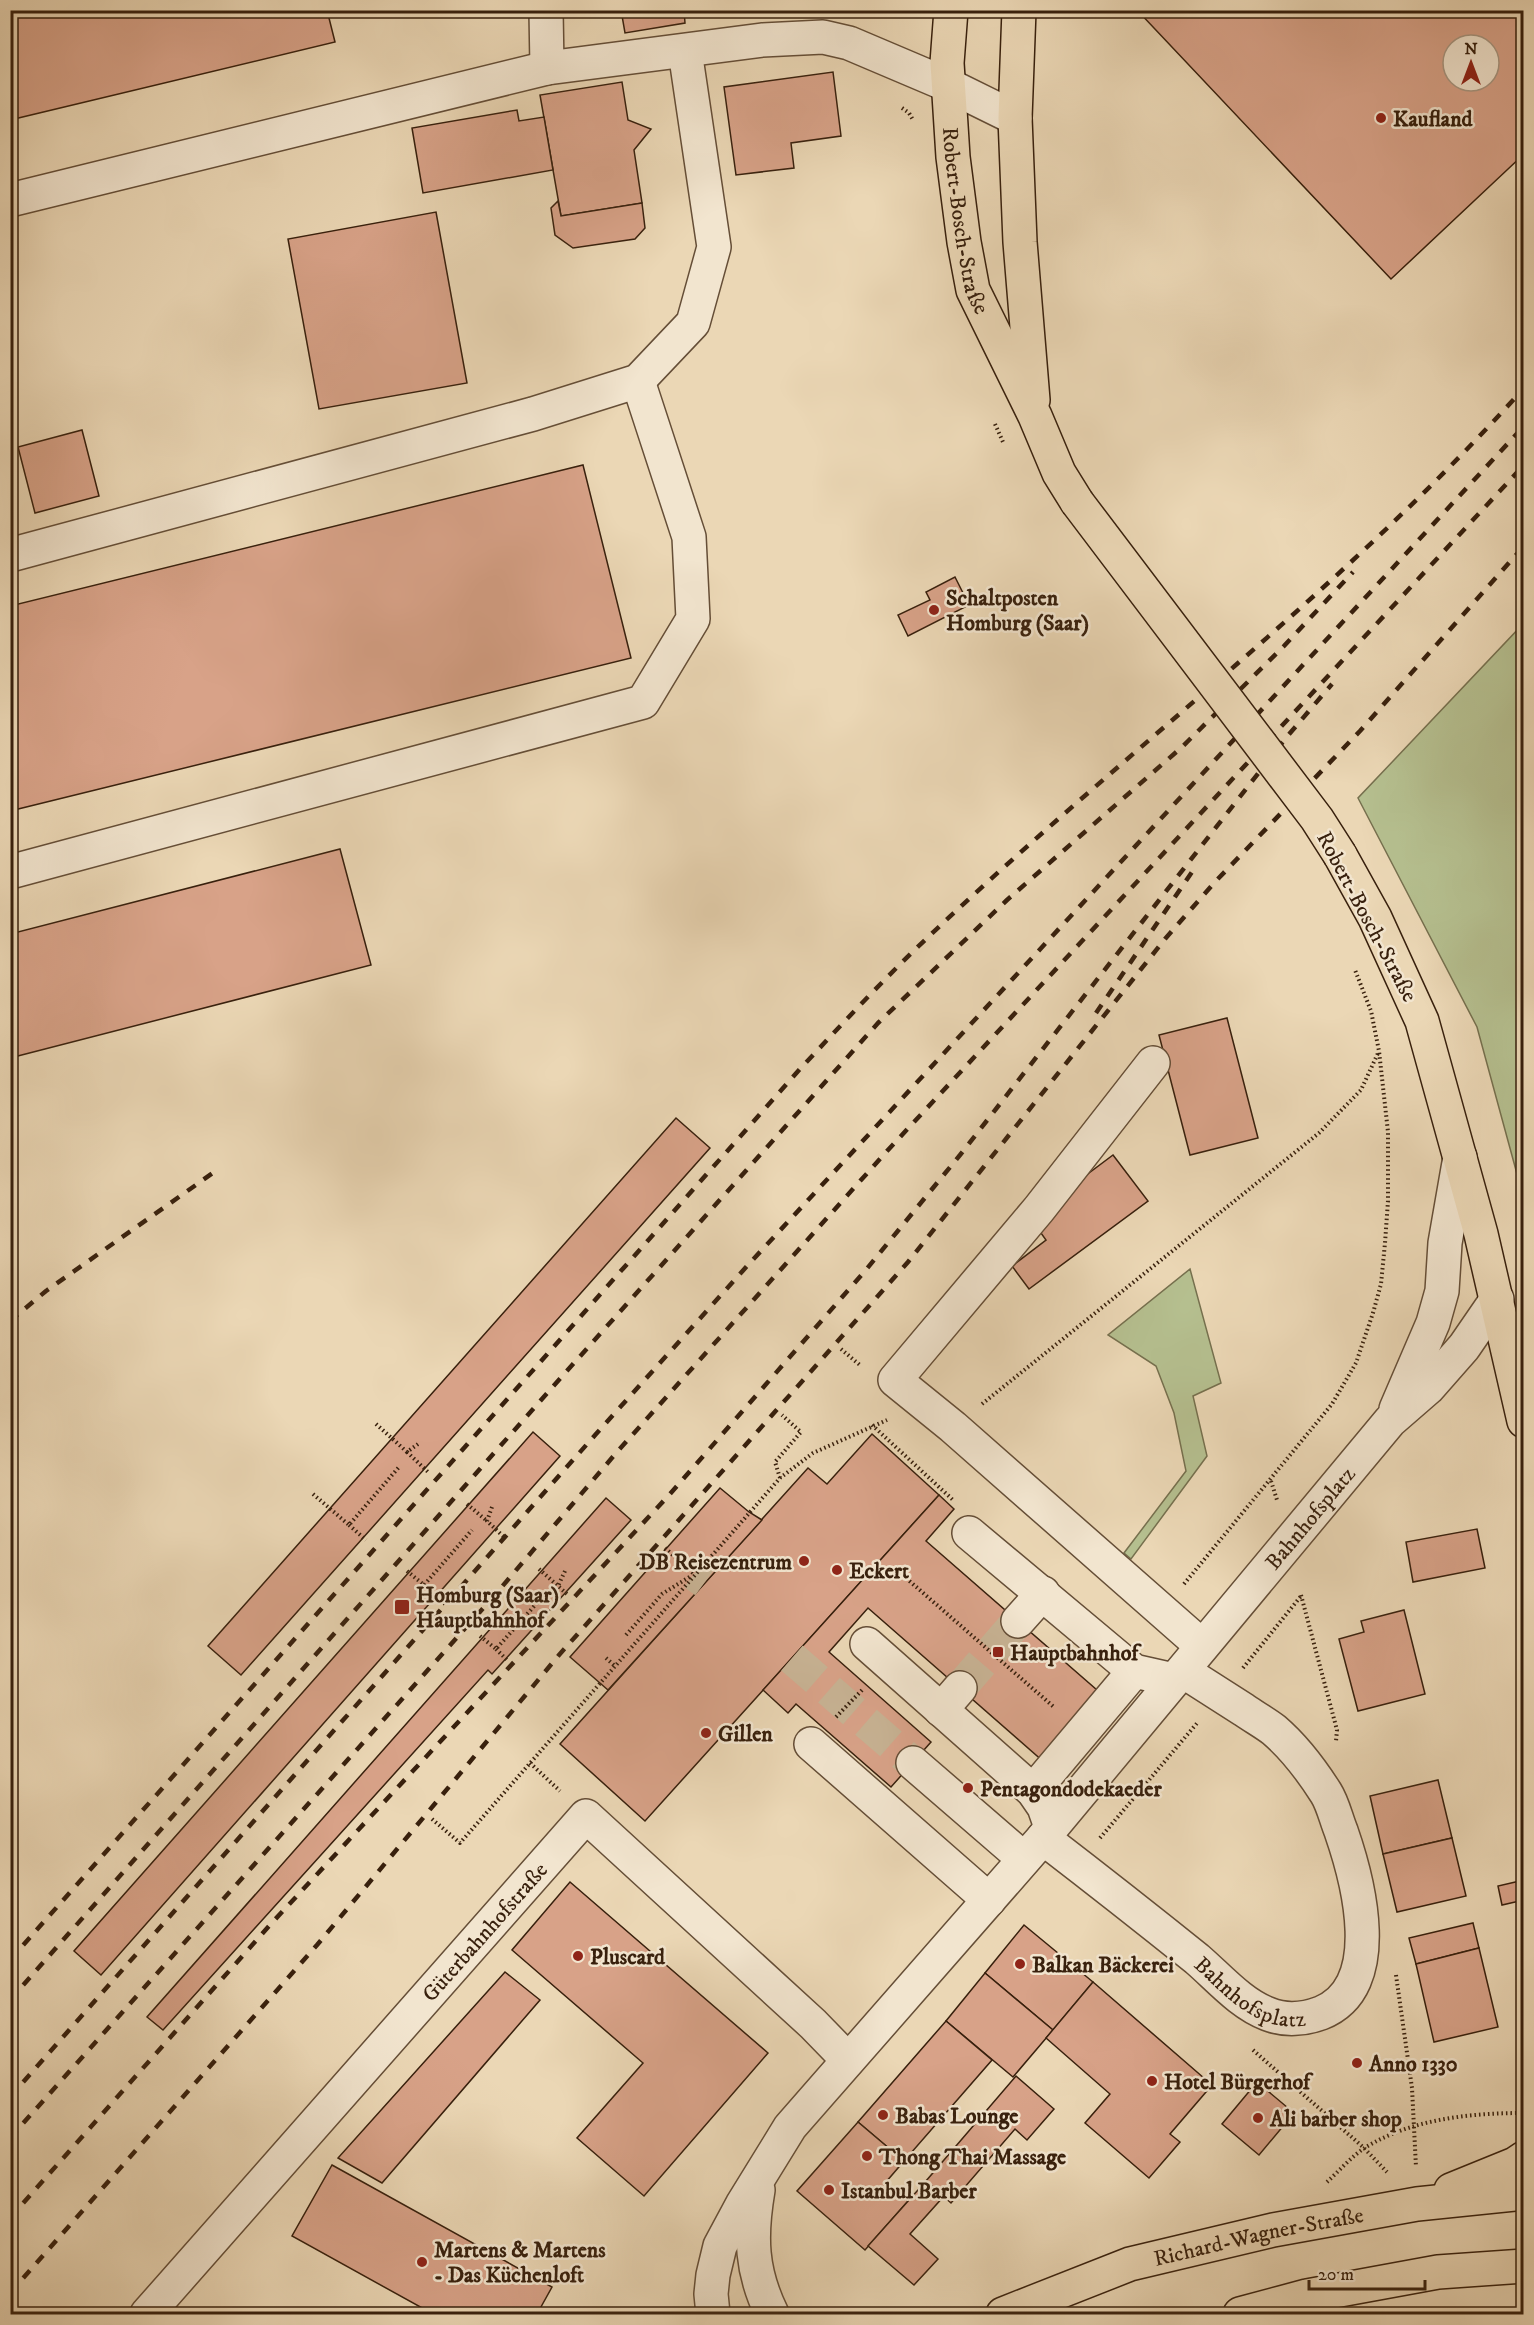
<svg xmlns="http://www.w3.org/2000/svg" width="1534" height="2325" font-family="'IM FELL DW Pica',serif">
<rect width="100%" height="100%" fill="#ebd7b5"/>
<filter id="stains"><feTurbulence type="fractalNoise" baseFrequency=".00333" numOctaves="4"/><feColorMatrix values="0 0 0 0 .2 0 0 0 0 .09 0 0 0 0 .02 0 0 0 .5 -.17"/></filter>
<radialGradient id="worn" r=".72"><stop offset=".6" stop-color="#630" stop-opacity="0"/><stop offset="1" stop-color="#630" stop-opacity=".3"/></radialGradient>
<g fill="#b5bf8f" stroke="#76704e" stroke-width="1.5">
<path d="M1523,624V1196L1477,1027L1358,798Z"/>
<path d="M1190,1269L1221,1383L1193,1396L1207,1456L1131,1559L1124,1553L1186,1471L1174,1413L1156,1366L1108,1335Z"/>
</g>
<g fill="#d8a288" stroke="#38200d" stroke-width="1.5" fill-rule="evenodd">
<path d="M31,10H327L335,42L10,120V15Z"/>
<path d="M621,10H684L685,23L625,33Z"/>
<path d="M1137,10H1524V154L1391,279ZM1453,45H1489V81H1453Z"/>
<path d="M833,72L841,136L791,143L794,168L736,175L724,87Z"/>
<path d="M622,82L628,120L651,129L634,150L642,203L561,216L540,95Z"/>
<path d="M517,110L519,121L544,117L553,170L423,193L412,128Z"/>
<path d="M558,201L561,216L642,203L645,228L635,239L573,248L555,235L551,208Z"/>
<path d="M436,212L467,383L319,409L288,239Z"/>
<path d="M82,430L99,496L35,513L18,447Z"/>
<path d="M583,465L631,658L10,811V606Z"/>
<path d="M955,577L969,605L908,636L898,615L930,600L926,592Z"/>
<path d="M340,849L371,965L10,1058V934Z"/>
<path d="M1227,1018L1258,1138L1190,1155L1159,1035Z"/>
<path d="M676,1118L710,1148L241,1675L208,1646Z"/>
<path d="M1113,1155L1148,1201L1029,1289L1012,1266L1046,1240L1036,1226L1053,1200Z"/>
<path d="M533,1432L560,1456L101,1975L74,1951Z"/>
<path d="M872,1434L939,1495L645,1821L560,1744L808,1468L827,1484Z"/>
<path d="M720,1488L749,1512L762,1520L608,1690L570,1657Z"/>
<path d="M939,1495L954,1509L926,1541L1120,1710L1061,1777L868,1608L829,1652L931,1742L891,1787L796,1704L788,1713L763,1690Z"/>
<path d="M606,1498L631,1520L492,1674L488,1670L163,2030L147,2017Z"/>
<path d="M1477,1529L1485,1568L1413,1582L1406,1542Z"/>
<path d="M1404,1610L1425,1694L1358,1711L1339,1639L1364,1632L1361,1621Z"/>
<path d="M1438,1780L1452,1838L1383,1854L1370,1796Z"/>
<path d="M1452,1838L1466,1896L1397,1912L1383,1854Z"/>
<path d="M1524,1880V1900L1502,1905L1498,1886Z"/>
<path d="M570,1882L768,2053L644,2196L577,2138L643,2063L512,1950Z"/>
<path d="M1473,1923L1479,1948L1416,1964L1409,1938Z"/>
<path d="M1024,1925L1093,1982L1053,2030L985,1973Z"/>
<path d="M1479,1948L1498,2027L1434,2042L1416,1964Z"/>
<path d="M505,1972L540,2000L382,2183L338,2158Z"/>
<path d="M985,1973L1053,2030L1013,2077L946,2021Z"/>
<path d="M1093,1982L1212,2085L1170,2134L1180,2142L1149,2178L1085,2123L1110,2094L1046,2038Z"/>
<path d="M946,2021L992,2060L904,2161L858,2122Z"/>
<path d="M1016,2076L1054,2109L1027,2140L1015,2129L951,2203L926,2181Z"/>
<path d="M1257,2082L1294,2113L1259,2155L1222,2124Z"/>
<path d="M858,2122L904,2161L886,2182L908,2201L865,2250L797,2191Z"/>
<path d="M332,2165L552,2287L537,2314H433L292,2236Z"/>
<path d="M926,2181L944,2196L910,2234L938,2259L914,2285L868,2246Z"/>
</g>
<g fill="none" stroke-linecap="round" stroke-linejoin="round">
<g stroke="#c7b293" stroke-width="33" stroke-dasharray="33 16" stroke-linecap="butt">
<path d="M694,1574L705,1582"/>
<path d="M792,1658L913,1763"/>
<path d="M960,1688L1018,1621"/>
</g>
<g stroke="#654e37" stroke-width="36">
<g id="minor">
<path d="M546,10L547,68"/>
<path d="M10,200L547,68L762,40L823,37L849,43L948,85L1015,118"/>
<path d="M10,555L533,414L638,381L693,323L714,247L685,51"/>
<path d="M10,872L643,702L693,619L689,537L638,381"/>
<path d="M1153,1063L1039,1209L895,1380L953,1427L1202,1646"/>
<path d="M1396,1409L1433,1323L1442,1291L1445,1243L1460,1157"/>
<path d="M969,1533L1134,1671L1174,1680"/>
<path d="M1018,1621L1043,1593"/>
<path d="M867,1644L1033,1791L1044,1807L1051,1827"/>
<path d="M941,1710L960,1688"/>
<path d="M811,1744L989,1900"/>
<path d="M913,1763L1024,1859"/>
<path d="M1033,1791L1134,1671"/>
<path id="s1" d="M1043,1838C1095,1878 1146,1918 1197,1959C1219,1978 1241,2004 1268,2014C1285,2021 1305,2019 1321,2013C1387,1987 1358,1880 1341,1831C1336,1819 1333,1804 1326,1793C1312,1771 1295,1748 1274,1730C1265,1723 1254,1717 1244,1710C1224,1697 1203,1684 1183,1671"/>
<path d="M758,2190C750,2237 751,2271 772,2314"/>
<path id="s2" d="M147,2314L586,1816L813,2024L848,2060"/>
<path id="s3" d="M713,2314L711,2294L713,2275L720,2246L742,2205L790,2127L1043,1838L1390,1421L1428,1388L1464,1347L1497,1299"/>
</g>
</g>
<g stroke="#38200d" stroke-width="36">
<g id="major">
<path id="s4" d="M951,10L947,63L953,157L964,242L973,290L1035,416L1059,473L1077,502"/>
<path d="M1019,10L1015,118L1020,242L1033,400"/>
<path d="M1340,855L1375,918L1422,1021L1481,1234L1524,1421"/>
<path d="M1451,2190L1515,2164L1524,2158"/>
<path id="s5" d="M1003,2314L1130,2264L1273,2230L1417,2204L1524,2193"/>
<path d="M1240,2314L1307,2296L1438,2272L1524,2266"/>
</g>
</g>
<g stroke="#38200d" stroke-width="4" stroke-dasharray="1.5 3" stroke-linecap="butt">
<path d="M902,108L909,113L913,120"/>
<path d="M995,424L1003,442"/>
<path d="M841,1349L861,1366"/>
<path d="M982,1404L1319,1133L1361,1090L1379,1051"/>
<path d="M376,1424L407,1452L418,1444"/>
<path d="M872,1425L953,1500"/>
<path d="M407,1452L428,1472"/>
<path d="M780,1478L775,1462L801,1432L782,1415"/>
<path d="M1271,1481L1277,1500"/>
<path d="M313,1494L349,1525L399,1467"/>
<path d="M467,1504L487,1521"/>
<path d="M492,1507L487,1521L504,1537"/>
<path d="M349,1525L366,1540"/>
<path d="M665,1548L694,1574"/>
<path d="M539,1569L558,1586"/>
<path d="M407,1571L424,1585L472,1530"/>
<path d="M565,1571L558,1586L568,1595"/>
<path d="M906,1578L1055,1708"/>
<path d="M1184,1584L1332,1404L1356,1363L1373,1313L1381,1284L1385,1243L1388,1201V1132L1379,1051L1371,1011L1355,970"/>
<path d="M424,1585L445,1604"/>
<path d="M1301,1595L1337,1730L1336,1741"/>
<path d="M626,1635L662,1594L691,1576"/>
<path d="M480,1636L496,1649L545,1594"/>
<path d="M496,1649L508,1661"/>
<path d="M606,1658L616,1667"/>
<path d="M1243,1668L1301,1596"/>
<path d="M836,1717L864,1688"/>
<path d="M530,1763L560,1791"/>
<path d="M432,1819L460,1843L780,1478L813,1453L887,1420"/>
<path d="M1100,1838L1198,1722"/>
<path d="M1396,1975L1412,2088L1416,2167"/>
<path d="M1253,2050L1364,2148L1387,2172"/>
<path d="M1327,2182C1339,2171 1352,2156 1366,2147C1413,2119 1469,2113 1524,2113"/>
</g>
<use href="#minor" stroke="#f2e5cf" stroke-width="33"/>
<use href="#major" stroke="#ebd7b5" stroke-width="33"/>
<g stroke="#38200d" stroke-width="4.5" stroke-dasharray="10 10" stroke-linecap="butt">
<path d="M1096,1013L1194,869"/>
<path d="M10,1321L46,1291L217,1170"/>
<path d="M10,1960L800,1069C841,1025 882,981 925,940C1123,752 1341,592 1524,388"/>
<path d="M10,2000L549,1391L878,1023L1007,900L1182,747L1284,646L1353,572"/>
<path d="M10,2097L596,1434L748,1265L1524,426"/>
<path d="M10,2138L494,1596L617,1452L888,1150L1524,465"/>
<path d="M10,2218L269,1926L670,1494L865,1271L960,1155L1285,739L1332,684"/>
<path d="M10,2293L317,1945L559,1655L908,1262L1165,939L1214,883L1360,731L1524,546"/>
</g>
<g stroke="#38200d" stroke-width="36" stroke-linecap="butt">
<path id="major-bridge" d="M1077,502L1317,819L1340,855"/>
</g>
<use href="#major-bridge" stroke="#ebd7b5" stroke-width="33"/>
</g>
<g fill="#8f2418" stroke="#f2e5cf" stroke-width="2">
<circle cx="1381" cy="118" r="6"/>
<circle cx="934" cy="610" r="6"/>
<circle cx="804" cy="1561" r="6"/>
<circle cx="837" cy="1570" r="6"/>
<rect x="394" y="1599" width="16" height="16" rx="3"/>
<rect x="992" y="1646" width="12" height="12" rx="3"/>
<circle cx="706" cy="1733" r="6"/>
<circle cx="968" cy="1788" r="6"/>
<circle cx="578" cy="1956" r="6"/>
<circle cx="1020" cy="1964" r="6"/>
<circle cx="1357" cy="2063" r="6"/>
<circle cx="1152" cy="2081" r="6"/>
<circle cx="883" cy="2115" r="6"/>
<circle cx="1258" cy="2118" r="6"/>
<circle cx="867" cy="2156" r="6"/>
<circle cx="829" cy="2190" r="6"/>
<circle cx="422" cy="2262" r="6"/>
</g>
<g text-anchor="middle" stroke-width="5" stroke-linejoin="round" paint-order="stroke">
<g font-size="22" font-weight="bold" fill="#38200d" stroke="#f2e5cf" text-anchor="start">
<text x="1393" y="126">Kaufland</text>
<text x="946" y="605">Schaltposten<tspan x="946" dy="25">Homburg (Saar)</tspan></text>
<text x="792" y="1569" text-anchor="end">DB Reisezentrum</text>
<text x="849" y="1578">Eckert</text>
<text x="416" y="1602">Homburg (Saar)<tspan x="416" dy="25">Hauptbahnhof</tspan></text>
<text x="1010" y="1660">Hauptbahnhof</text>
<text x="718" y="1741">Gillen</text>
<text x="980" y="1796">Pentagondodekaeder</text>
<text x="590" y="1964">Pluscard</text>
<text x="1032" y="1972">Balkan Bäckerei</text>
<text x="1369" y="2071">Anno 1330</text>
<text x="1164" y="2089">Hotel Bürgerhof</text>
<text x="895" y="2123">Babas Lounge</text>
<text x="1270" y="2126">Ali barber shop</text>
<text x="879" y="2164">Thong Thai Massage</text>
<text x="841" y="2198">Istanbul Barber</text>
<text x="434" y="2257">Martens &amp; Martens<tspan x="434" dy="25">- Das Küchenloft</tspan></text>
</g>
<g font-size="22" fill="#38200d" stroke="#f2e5cf">
<text dy="8" stroke="none"><textPath href="#s4" startOffset="212">Robert-Bosch-Straße</textPath></text>
<text transform="translate(1368 916) rotate(62)" y="8">Robert-Bosch-Straße</text>
<text dy="8" stroke="none"><textPath href="#s3" startOffset="1008">Bahnhofsplatz</textPath></text>
<text dy="8" stroke="none"><textPath href="#s2" startOffset="510">Güterbahnhofstraße</textPath></text>
<text dy="8" stroke="none"><textPath href="#s1" startOffset="261">Bahnhofsplatz</textPath></text>
<text dy="8" stroke="none"><textPath href="#s5" startOffset="268">Richard-Wagner-Straße</textPath></text>
</g>
</g>
<rect width="1534" height="2325" fill="none" stroke="#ebd7b5" stroke-width="36"/>
<rect x="12" y="12" width="1510" height="2301" fill="none" stroke="#38200d" stroke-width="3"/>
<rect x="18" y="18" width="1498" height="2289" fill="none" stroke="#38200d" stroke-width="1.5"/>
<g transform="translate(1471 63)"><circle r="28" fill="#f2e5cf" stroke="#a89681" stroke-width="1.5"/>
<path d="M0-4.5L10 22L0 15L-10 22Z" fill="#8f2418"/>
<text y="-9" font-size="16" font-weight="bold" text-anchor="middle" fill="#38200d">N</text>
</g>
<path d="M1309 2280v9h116v-9" fill="none" stroke="#38200d" stroke-width="3"/>
<text x="1318" y="2280" font-size="18" fill="#38200d" stroke="#f2e5cf" stroke-width="4.5" paint-order="stroke">20 m</text>
<rect width="100%" height="100%" filter="url(#stains)"/>
<rect width="100%" height="100%" fill="url(#worn)"/>
</svg>
